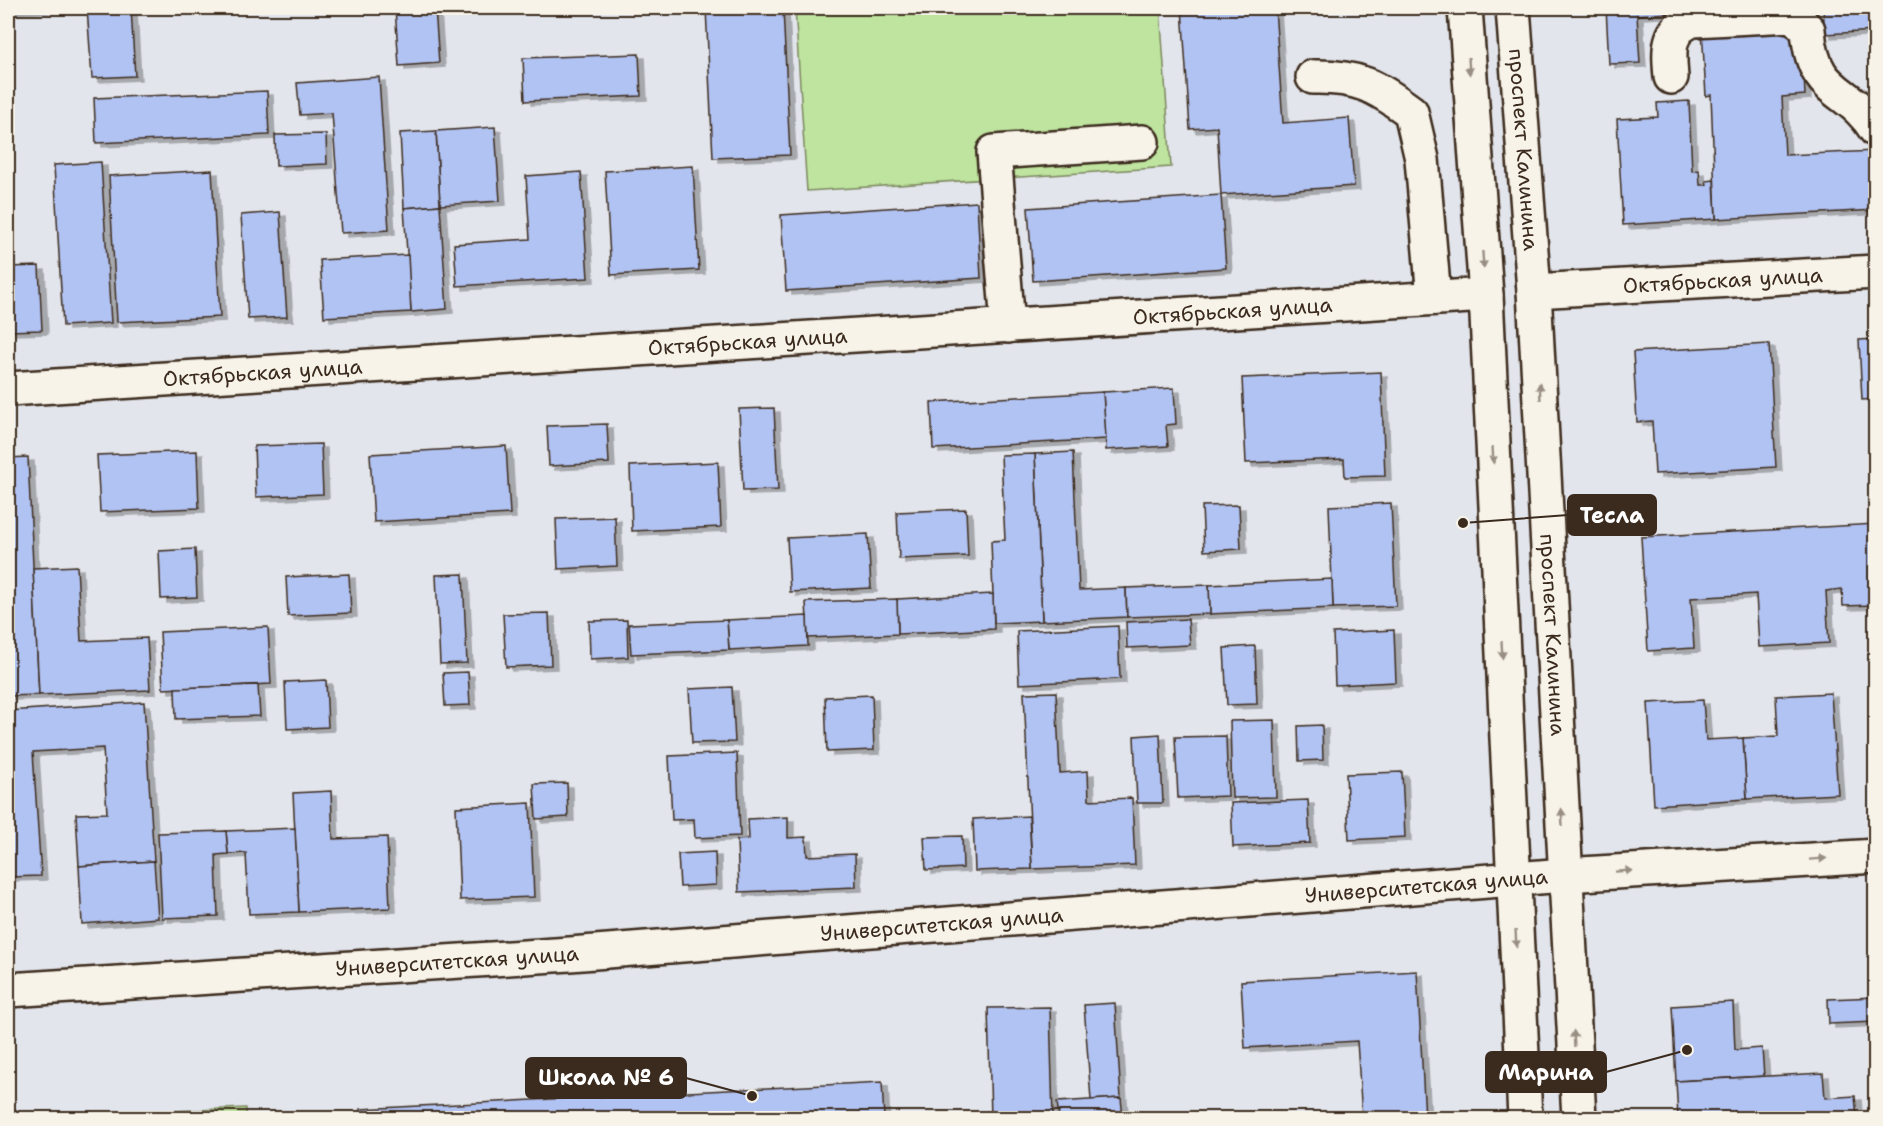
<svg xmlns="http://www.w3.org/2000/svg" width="1883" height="1126" font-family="'Shantell Sans',sans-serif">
<defs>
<filter id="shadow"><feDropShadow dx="6" dy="4" stdDeviation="0" flood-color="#0004"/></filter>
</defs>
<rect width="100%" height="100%" fill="#e2e5eb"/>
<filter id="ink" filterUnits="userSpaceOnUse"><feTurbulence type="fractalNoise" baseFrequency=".0167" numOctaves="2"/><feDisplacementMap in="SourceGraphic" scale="12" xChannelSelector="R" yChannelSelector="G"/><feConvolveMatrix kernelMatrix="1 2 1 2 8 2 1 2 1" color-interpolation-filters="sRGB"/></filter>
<g filter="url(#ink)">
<g fill="#bee49f" stroke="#7c875e" stroke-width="1.5">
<path d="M795,8H1160L1171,167L807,191Z"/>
<path d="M246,1108V1118H22V1117Z"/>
</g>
<g fill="#b1c3f3" stroke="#3b2a1e" stroke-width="1.5" filter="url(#shadow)">
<path d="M8,8H63L8,10Z"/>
<path d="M87,8H131L135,76L92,78Z"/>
<path d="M395,8H435L439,63L399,66Z"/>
<path d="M706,8H783L790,155L713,158Z"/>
<path d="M1182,8H1275L1283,123L1349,118L1354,186L1221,195L1217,127L1190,129Z"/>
<path d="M1606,8H1760L1637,15L1640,63L1609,64Z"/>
<path d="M1823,8H1876V31L1825,34Z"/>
<path d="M1796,28L1803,55L1805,95L1782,97L1785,155L1876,151V210L1716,219L1711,95L1706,96L1702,29Z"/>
<path d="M639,54L641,96L525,101L523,58Z"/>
<path d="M379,77L389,230L341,233L332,113L300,115L297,83Z"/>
<path d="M267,91L269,135L96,143L94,98Z"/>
<path d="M1689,101L1692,171L1699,170L1700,185H1707L1706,181L1714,180L1716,219L1623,225L1617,119L1658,117L1657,103Z"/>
<path d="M495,127L500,201L440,205L436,131Z"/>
<path d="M436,131L440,205L404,208L400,133Z"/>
<path d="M326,134L327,164L276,166L275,135Z"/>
<path d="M101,162L111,323L63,326L54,165Z"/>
<path d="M693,166L699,270L611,275L605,171Z"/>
<path d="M212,170L220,317L117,322L109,176Z"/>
<path d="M581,172L588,278L457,286L454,244L530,239L526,176Z"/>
<path d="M1221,195L1226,268L1033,281L1028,208Z"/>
<path d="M977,202L981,278L786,291L781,215Z"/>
<path d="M440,205L447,309L411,312L404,208Z"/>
<path d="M280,212L287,317L248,319L241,215Z"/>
<path d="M408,255L411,312L324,317L320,260Z"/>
<path d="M39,266L42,330L8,331V267Z"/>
<path d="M1876,339V399L1862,400L1859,340Z"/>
<path d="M1769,344L1776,467L1655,474L1652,421L1637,422L1633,352Z"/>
<path d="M1381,372L1385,476L1345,477L1344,459L1246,463L1242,378Z"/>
<path d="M1174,388L1176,424L1166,425L1168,446L1106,450L1103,392Z"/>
<path d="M1103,392L1106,439L933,449L931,402Z"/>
<path d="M774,408L778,490L743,491L739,409Z"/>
<path d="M607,424L609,463L549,466L547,426Z"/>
<path d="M321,444L323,494L256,497L254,446Z"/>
<path d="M506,446L510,514L374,522L370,454Z"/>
<path d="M197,451L199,508L100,512L97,455Z"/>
<path d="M1073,452L1079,590L1126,588L1127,617L1042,621L1035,454Z"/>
<path d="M1035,454L1042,621L994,623L991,541L1005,540L1001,455Z"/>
<path d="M28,457L39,695L8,696V458Z"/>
<path d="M718,462L721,527L632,531L630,466Z"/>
<path d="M1391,503L1396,606L1333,608L1329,506Z"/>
<path d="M1239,505L1241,549L1204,551L1202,506Z"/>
<path d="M966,509L968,556L899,559L897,512Z"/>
<path d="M615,517L617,566L558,569L556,519Z"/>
<path d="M1876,524V605L1843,606L1842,589L1826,591L1829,643L1759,647L1756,594L1691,598L1694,648L1648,651L1641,537Z"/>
<path d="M868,534L871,588L790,592L787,538Z"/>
<path d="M195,549L197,597L161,599L159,551Z"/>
<path d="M77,566L81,641L147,638L150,690L39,695L33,568Z"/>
<path d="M349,574L351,613L288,616L286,577Z"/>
<path d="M463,574L467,663L440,664L436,575Z"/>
<path d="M1332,579L1333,608L1210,614L1209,585Z"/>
<path d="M1209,585L1210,614L1127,617L1126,588Z"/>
<path d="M993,594L994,629L898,634L897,599Z"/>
<path d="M897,599L898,634L808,638L806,602Z"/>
<path d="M549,613L551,665L506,667L503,614Z"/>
<path d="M807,616L808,646L729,650L727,620Z"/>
<path d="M1188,619L1190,645L1127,648L1126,622Z"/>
<path d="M627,620L628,657L590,659L589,621Z"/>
<path d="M727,620L729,650L631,654L629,624Z"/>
<path d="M1118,626L1120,679L1019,684L1017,631Z"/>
<path d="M268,627L271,684L163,689L160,632Z"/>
<path d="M1394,630L1396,682L1335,685L1333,633Z"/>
<path d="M1255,646L1257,704L1227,705L1224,648Z"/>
<path d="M468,672L470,705L445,706L443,673Z"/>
<path d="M326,680L328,727L287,729L285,682Z"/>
<path d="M258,685L260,716L176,719L175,688Z"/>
<path d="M732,687L735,742L692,743L689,689Z"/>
<path d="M1056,692L1060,773L1088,771L1089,800L1132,798L1135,865L1032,869L1024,693Z"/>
<path d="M1831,693L1838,794L1747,799L1743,738L1778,736L1776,696Z"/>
<path d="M872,695L874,750L827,752L825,697Z"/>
<path d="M1703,700L1706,740L1743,738L1747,799L1654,805L1648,703Z"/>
<path d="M144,702L154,861L79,866L76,814L107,813L103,748L33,752L41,876L9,877L8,711Z"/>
<path d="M1876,710V741H1872L1870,711Z"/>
<path d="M1274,720L1276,797L1232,798L1230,721Z"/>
<path d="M1322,725L1323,760L1299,761L1298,726Z"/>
<path d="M1160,734L1163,803H1137L1134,736Z"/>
<path d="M1226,736L1228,796L1178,798L1175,737Z"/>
<path d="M737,753L740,836L695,838L694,819L672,820L669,756Z"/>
<path d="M1402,772L1405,837L1349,840L1346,774Z"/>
<path d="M567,783L568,817L536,819L534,784Z"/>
<path d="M331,791L333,839L387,837L390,908L299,912L293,793Z"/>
<path d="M1308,800L1310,843L1233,847L1231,803Z"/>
<path d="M530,803L534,897L460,900L456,807Z"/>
<path d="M1029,816L1032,869L975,871L973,819Z"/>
<path d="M788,817V838L806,837L807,856L855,854L856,887L739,892L737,840L749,839L748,819Z"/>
<path d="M295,828L299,912L249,914L246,853L228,854L226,831Z"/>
<path d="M226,831L228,854L216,855L218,916L162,918L158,833Z"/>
<path d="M962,836L963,868L926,870L924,837Z"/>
<path d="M715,852L716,885L680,887L678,854Z"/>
<path d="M154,861L158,918L82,924L79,866Z"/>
<path d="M1417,971L1425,1118H1362L1357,1041L1245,1048L1241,981Z"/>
<path d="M1876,997V1022L1829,1024L1828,999Z"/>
<path d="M1733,1002L1735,1050L1762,1048L1764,1076L1676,1081L1672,1006Z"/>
<path d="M1115,1003L1121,1098L1091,1100L1084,1005Z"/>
<path d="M1050,1007L1053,1118H991L988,1008Z"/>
<path d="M1823,1073L1825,1098L1855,1096L1857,1118H1678L1676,1081Z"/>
<path d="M882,1082L884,1118H360V1109Z"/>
<path d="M1121,1098L1123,1118H1059L1057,1102Z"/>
<path d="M1870,1106H1876V1118H1871Z"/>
</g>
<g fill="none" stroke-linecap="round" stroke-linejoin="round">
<g stroke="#3b2a1e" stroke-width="38">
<g id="minor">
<path d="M1313,77C1358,76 1376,86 1411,112L1422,159L1434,298"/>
<path d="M1671,77C1669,52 1666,29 1693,20L1793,15L1808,30C1813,97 1848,85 1876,130"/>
<path id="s1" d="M1534,291L1876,272"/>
<path d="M1008,326L994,152L1142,142"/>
<path id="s2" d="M8,990L570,954L1565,875L1876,856"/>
</g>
</g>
<g stroke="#3b2a1e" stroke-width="38">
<g id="major">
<path d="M1465,8L1486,295L1525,1118"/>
<path id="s3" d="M1513,8L1534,291L1579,1118"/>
<path id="s4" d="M8,389L1486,295"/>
</g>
</g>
<use href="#minor" stroke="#f7f3e8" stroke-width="33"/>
<use href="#major" stroke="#f7f3e8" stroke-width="33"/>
</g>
<defs><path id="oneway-solid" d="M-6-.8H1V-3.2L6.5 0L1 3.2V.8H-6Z" transform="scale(1.5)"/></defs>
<g fill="#998e83">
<use href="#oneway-solid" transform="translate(1469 66) rotate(86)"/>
<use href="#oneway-solid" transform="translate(1483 260) rotate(86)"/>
<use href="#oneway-solid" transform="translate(1540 391) rotate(-93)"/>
<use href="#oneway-solid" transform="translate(1493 455) rotate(87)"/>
<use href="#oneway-solid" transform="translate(1502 650) rotate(87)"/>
<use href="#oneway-solid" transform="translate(1562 817) rotate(-93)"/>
<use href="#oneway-solid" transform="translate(1818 859) rotate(-4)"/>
<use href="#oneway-solid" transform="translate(1624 871) rotate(-4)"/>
<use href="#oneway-solid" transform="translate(1516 939) rotate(87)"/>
<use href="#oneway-solid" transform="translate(1574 1039) rotate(-93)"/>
</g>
</g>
<g text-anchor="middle" stroke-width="5" stroke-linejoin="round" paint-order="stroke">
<g font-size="21" fill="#3b2a1e" stroke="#f7f3e8">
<text dy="7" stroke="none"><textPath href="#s3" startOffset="142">проспект Калинина</textPath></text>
<text dy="7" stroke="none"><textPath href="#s1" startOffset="189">Октябрьская улица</textPath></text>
<text dy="7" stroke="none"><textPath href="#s4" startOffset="1227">Октябрьская улица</textPath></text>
<text dy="7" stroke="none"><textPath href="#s4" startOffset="741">Октябрьская улица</textPath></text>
<text dy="7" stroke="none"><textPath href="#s4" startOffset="255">Октябрьская улица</textPath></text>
<text dy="7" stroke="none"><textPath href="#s3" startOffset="628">проспект Калинина</textPath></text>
<text dy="7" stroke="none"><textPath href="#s2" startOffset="1422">Университетская улица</textPath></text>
<text dy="7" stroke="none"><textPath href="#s2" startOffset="936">Университетская улица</textPath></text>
<text dy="7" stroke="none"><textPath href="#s2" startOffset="450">Университетская улица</textPath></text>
</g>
</g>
<path fill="none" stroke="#3b2a1e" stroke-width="2" d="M1463 523L1568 515M1687 1050L1606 1072M752 1096L686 1078"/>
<g fill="#3b2a1e" stroke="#f7f3e8" stroke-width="2">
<circle cx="1463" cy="523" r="6"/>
<circle cx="1687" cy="1050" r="6"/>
<circle cx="752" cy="1096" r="6"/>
</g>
<g fill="#3b2a1e" stroke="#3b2a1e" stroke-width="2">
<rect x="1568" y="495" width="88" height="40" rx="6"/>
<rect x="1486" y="1052" width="120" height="40" rx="6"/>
<rect x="526" y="1058" width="160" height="40" rx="6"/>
</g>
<g font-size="22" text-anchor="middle" font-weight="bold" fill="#fff">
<text x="1612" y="523">Тесла</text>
<text x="1546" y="1080">Марина</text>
<text x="606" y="1085">Школа № 6</text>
</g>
<rect width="1883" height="1126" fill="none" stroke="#f7f3e8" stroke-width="30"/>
<rect x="15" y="15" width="1853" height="1096" fill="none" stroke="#3b2a1e" stroke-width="2" filter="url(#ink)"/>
</svg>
